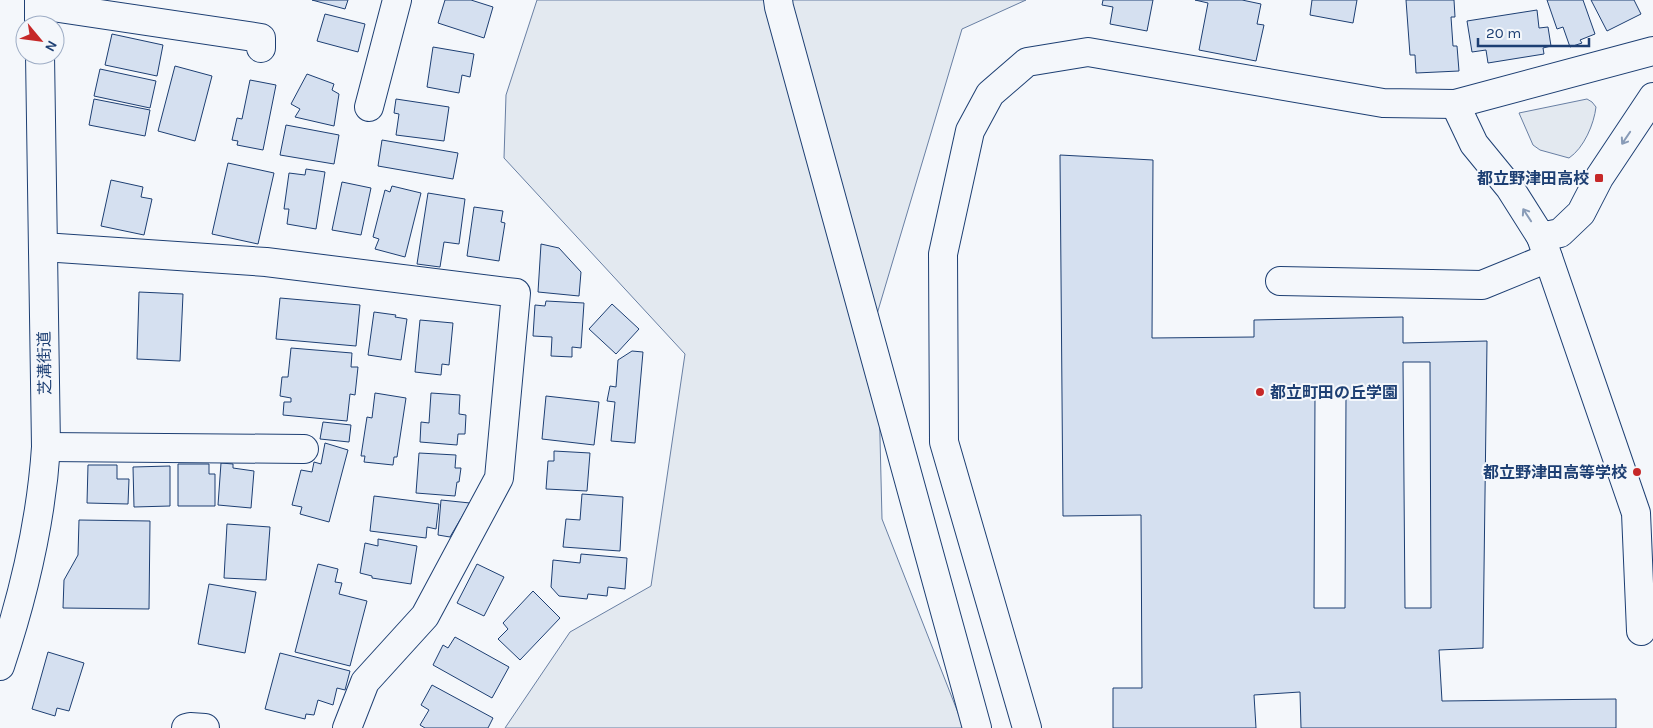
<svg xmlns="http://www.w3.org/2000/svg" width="1653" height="728" font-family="Karla,'Noto Sans JP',sans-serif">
<rect width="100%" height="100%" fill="#f4f7fb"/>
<g fill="#e3e9f0" stroke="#687fa3">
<path d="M537,0H1026L962,29L877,314L882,519L964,728H505L570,632L651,586L685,354L504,158L506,95Z"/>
<path d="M1587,99L1592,102L1596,107C1594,124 1584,148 1569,158L1540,150L1533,145L1519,113Z"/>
</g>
<g fill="#d5e0f0" stroke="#1d3f73" fill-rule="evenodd">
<path d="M312,0H348L345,9Z"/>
<path d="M445,0H471L493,7L484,38L438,23Z"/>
<path d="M1103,0H1153L1147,31L1110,24L1113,7L1102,5Z"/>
<path d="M1195,0H1242L1261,4L1257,24L1264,25L1256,61L1199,50L1208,3Z"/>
<path d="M1312,0H1357L1353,23L1310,15Z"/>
<path d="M1406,0H1454L1455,17H1451L1453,46H1457L1459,71L1416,73L1415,55H1410Z"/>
<path d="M1547,0H1583L1595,34L1580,40L1582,43L1570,47L1563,27L1557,29Z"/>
<path d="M1591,0H1634L1641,14L1607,31Z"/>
<path d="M1537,10L1539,28L1548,27L1551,46L1543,48L1544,54L1488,63L1486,50L1472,52L1467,21Z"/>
<path d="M325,14L365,24L358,52L317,41Z"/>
<path d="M112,34L163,45L157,76L105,65Z"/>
<path d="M433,47L474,54L470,77L462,75L459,93L427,87Z"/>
<path d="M175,66L212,76L195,141L158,131Z"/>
<path d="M100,69L156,81L150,108L94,96Z"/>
<path d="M307,74L334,84L332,90L339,94L334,126L295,117L300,109L291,104Z"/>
<path d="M250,80L276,85L263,150L237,145L238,141L232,140L237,118L242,119Z"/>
<path d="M94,99L150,110L145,136L89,125Z"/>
<path d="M396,99L449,107L444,141L396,135L399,114L394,113Z"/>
<path d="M286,125L339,135L334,164L280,155Z"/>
<path d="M382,140L458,153L453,179L378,166Z"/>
<path d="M1060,155L1153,160L1152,338L1254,337V320L1403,317V343L1487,341L1483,648L1439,650L1442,701L1616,699V728H1301L1300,692L1254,695L1256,728H1113V688H1142L1141,515L1063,516ZM1403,362H1430L1431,608H1405ZM1315,396H1346L1345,608H1314Z"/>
<path d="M228,163L274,173L258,244L212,234Z"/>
<path d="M306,169L325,172L316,229L287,224L289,209H284L289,173L305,175Z"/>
<path d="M111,180L143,187L141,197L152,199L144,235L101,226Z"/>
<path d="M342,182L371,188L361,235L332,230Z"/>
<path d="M392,186L421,193L405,257L375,249L379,239L373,237L385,190L390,192Z"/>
<path d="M428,193L465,199L459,244L444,242L440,267L417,264Z"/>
<path d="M474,207L503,211L501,222L505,223L499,261L467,256Z"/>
<path d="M541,244L559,248L581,272L579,296L538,292Z"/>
<path d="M139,292L183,294L180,361L137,359Z"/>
<path d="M280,298L360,305L356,346L276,339Z"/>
<path d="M546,301L584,303L581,348L572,347V357L551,356L552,337L533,336L535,305L545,306Z"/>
<path d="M612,304L639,329L616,354L589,329Z"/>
<path d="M374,312L396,315L395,317L407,319L401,360L368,355Z"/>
<path d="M420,320L453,323L449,365L442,364L441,375L415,372Z"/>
<path d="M291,348L352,353L351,367H358L355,395L350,394L347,421L283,415L284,402H291V398L280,396L282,377H288Z"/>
<path d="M632,351L643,352L635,443L611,441L615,402L607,401L610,386L616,387L618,360Z"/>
<path d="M375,393L406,398L397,457H394L393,465L364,462L365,456H361L367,417L372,418Z"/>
<path d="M431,393L460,395L459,414L466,415L465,434H458L457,445L420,442L421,422L429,423Z"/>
<path d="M546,396L599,402L594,445L542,439Z"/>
<path d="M323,422L351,425L349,442L320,439Z"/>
<path d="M325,443L348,450L329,522L300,514L302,507L292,505L301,470L312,472L314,462L321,464Z"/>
<path d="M554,451L590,453L587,491L546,489L548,461H554Z"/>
<path d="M419,453L456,455L455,468H461L459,482H457L455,496L416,493Z"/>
<path d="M221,463L233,464V468L254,471L251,508L218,505Z"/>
<path d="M178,464H209V474H215V506H178Z"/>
<path d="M88,465H117V479H129L128,504L87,503Z"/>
<path d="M170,466V506L134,507L133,467Z"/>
<path d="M582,494L623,497L620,551L563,547L566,519L580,520Z"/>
<path d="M374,496L439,504L436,529L427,527L426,538L370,531Z"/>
<path d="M441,500L470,503L450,537L438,535Z"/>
<path d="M79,520L150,521L149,609L63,608L64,580L78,555Z"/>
<path d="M227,524L270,527L266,580L224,578Z"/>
<path d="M378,539L417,546L411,584L372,578V576L360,573L365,543L378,546Z"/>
<path d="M581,554L627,558L625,589L608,587L607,596L588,594L587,599L559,596L551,587L553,560L580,563Z"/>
<path d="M318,564L338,569L335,582L342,583L339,594L367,601L350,666L295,652Z"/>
<path d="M477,564L504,577L484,616L457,603Z"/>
<path d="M209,584L256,592L245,653L198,644Z"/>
<path d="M533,591L560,618L520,660L498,639L508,629L503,623Z"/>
<path d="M455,637L509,667L492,698L433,665L443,645L448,648Z"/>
<path d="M48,652L84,663L69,711L57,708L55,716L32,709Z"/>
<path d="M280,653L350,671L345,690L337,688L333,705L318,700L314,715L306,714L305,719L265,709Z"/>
<path d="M432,685L493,718L488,728H425L420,725L429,710L421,705Z"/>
</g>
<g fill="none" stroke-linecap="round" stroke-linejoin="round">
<g stroke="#1d3f73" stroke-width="30">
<g id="minor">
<path d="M778,0L779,7L977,728"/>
<path d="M39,5L261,38V48"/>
<path d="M1455,104L1474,144L1510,188L1541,237L1560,233L1581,213L1599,178L1653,97"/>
<path d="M369,107L397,0"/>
<path d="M1541,237L1636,513L1641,631"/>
<path d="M43,247L266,262L516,293L499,478L425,616L365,682L347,728"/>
<path d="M1280,281L1482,285L1548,258"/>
<path d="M46,447L304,449"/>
<path d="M186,728L190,727L205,728"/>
<path d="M1027,728L944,442L943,254L970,131L990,94L1027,62L1088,52L1383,103L1455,104L1653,51"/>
</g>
</g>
<g stroke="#1d3f73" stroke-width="30">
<g id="major">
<path d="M39,0V25"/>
<path d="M0,666C24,594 41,523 46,447L40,55"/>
</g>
</g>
<use href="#minor" stroke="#f4f7fb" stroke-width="28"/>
<use href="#major" stroke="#f4f7fb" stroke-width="28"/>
</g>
<defs><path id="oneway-shaft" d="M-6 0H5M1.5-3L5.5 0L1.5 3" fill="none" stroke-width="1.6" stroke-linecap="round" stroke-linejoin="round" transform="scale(1.25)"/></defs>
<g stroke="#889bb7">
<use href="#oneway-shaft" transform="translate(1626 138) rotate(124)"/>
<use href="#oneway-shaft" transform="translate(1527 215) rotate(-123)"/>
</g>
<g fill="#c62828" stroke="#f4f7fb" stroke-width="2">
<rect x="1594" y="173" width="10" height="10" rx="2.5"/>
<circle cx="1260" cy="392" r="5"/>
<circle cx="1637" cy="472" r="5"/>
</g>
<g text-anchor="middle" stroke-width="4" stroke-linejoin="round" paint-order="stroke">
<g font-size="16" font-weight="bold" fill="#1d3f73" stroke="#f4f7fb" text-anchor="end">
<text x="1589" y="184">都立野津田高校</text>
<text x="1270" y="398" text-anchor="start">都立町田の丘学園</text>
<text x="1627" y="478">都立野津田高等学校</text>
</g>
<g font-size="16" fill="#1d3f73" stroke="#f4f7fb">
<text transform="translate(44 363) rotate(-91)" y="6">芝溝街道</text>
</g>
</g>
<g transform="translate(40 40) rotate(119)"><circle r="24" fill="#f4f7fb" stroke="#9eadc5"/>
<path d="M0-4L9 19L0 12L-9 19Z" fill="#c62828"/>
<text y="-8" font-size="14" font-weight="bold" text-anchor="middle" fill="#1d3f73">N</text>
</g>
<path d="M1478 38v8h111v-8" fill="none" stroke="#1d3f73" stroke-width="2.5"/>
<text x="1486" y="38" font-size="15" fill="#1d3f73" stroke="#f4f7fb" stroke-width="4" paint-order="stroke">20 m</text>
</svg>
